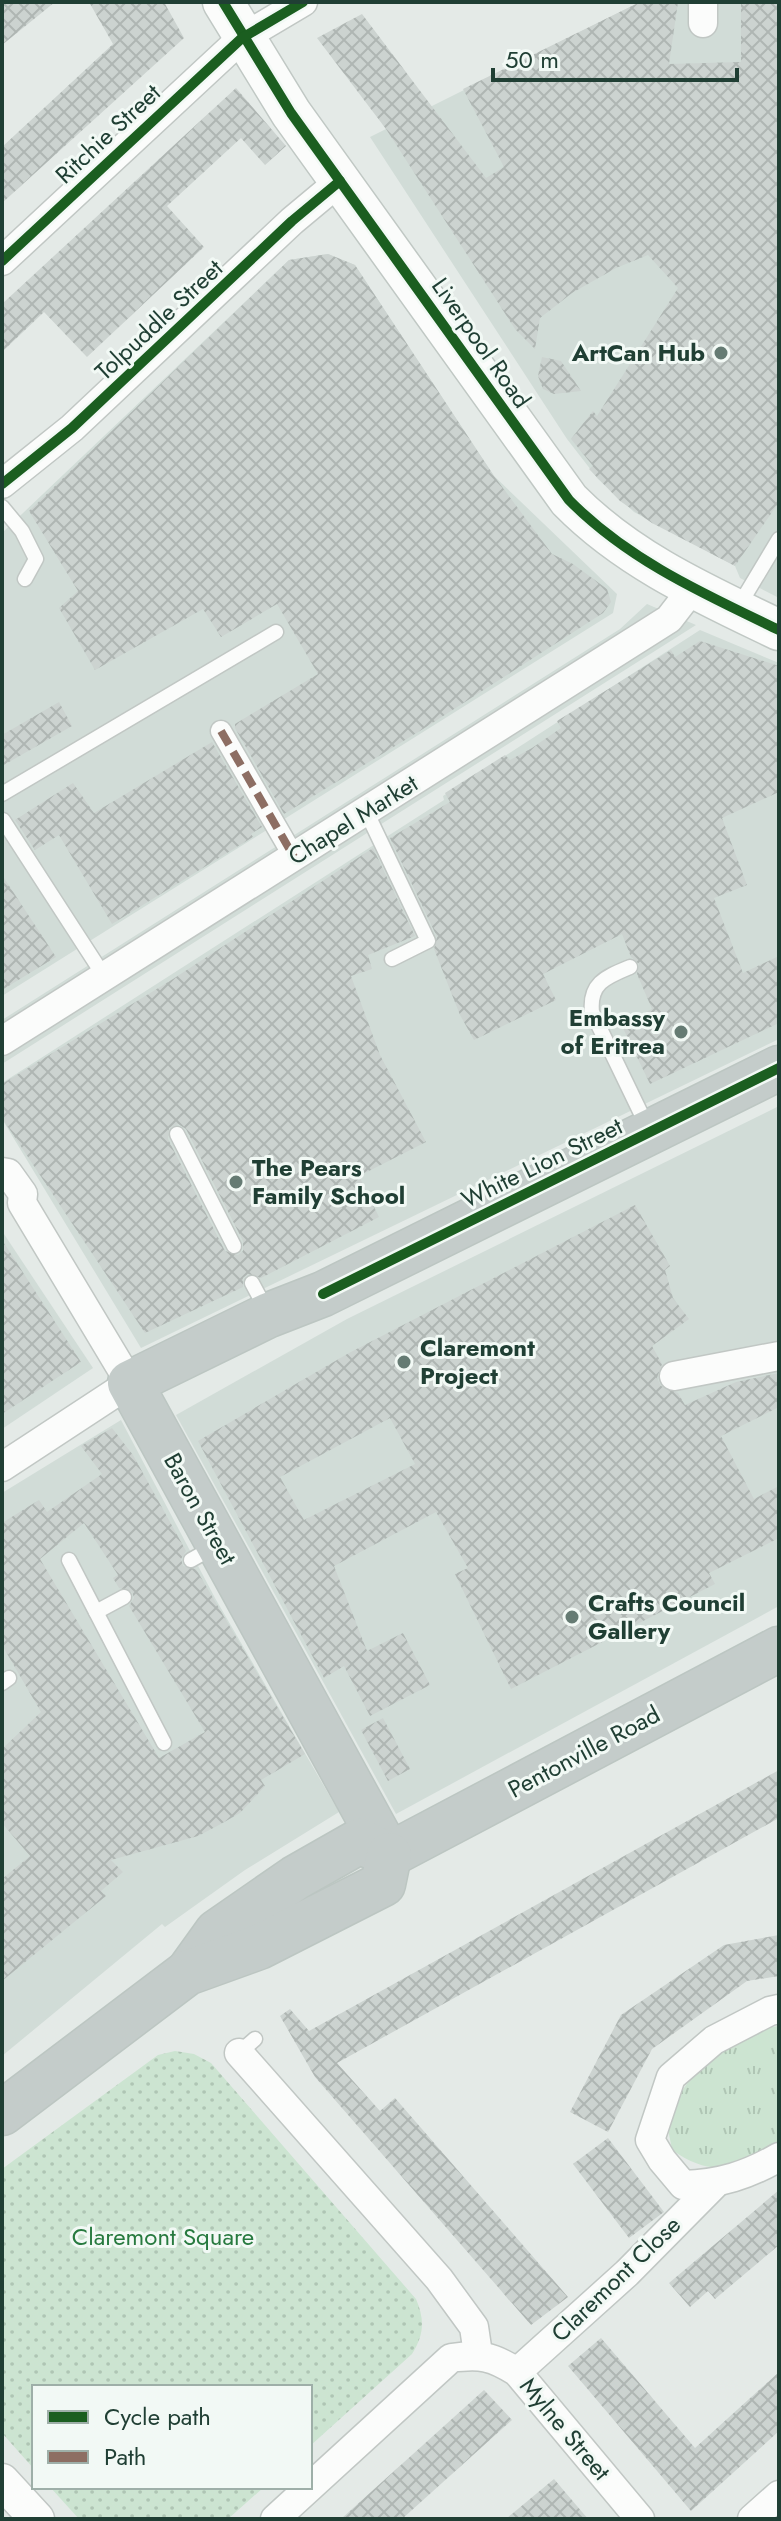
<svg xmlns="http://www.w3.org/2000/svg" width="781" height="2521" font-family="Jost,sans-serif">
<defs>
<pattern id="grass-tufts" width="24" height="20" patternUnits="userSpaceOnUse" patternTransform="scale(2)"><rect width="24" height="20" fill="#cce4d1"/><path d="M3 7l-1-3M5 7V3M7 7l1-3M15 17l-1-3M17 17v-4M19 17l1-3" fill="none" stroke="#afc5b4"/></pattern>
<pattern id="garden-dots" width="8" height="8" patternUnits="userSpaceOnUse" patternTransform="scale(2)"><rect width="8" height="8" fill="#cce4d1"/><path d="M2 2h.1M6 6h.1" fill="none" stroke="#afc5b4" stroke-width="1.8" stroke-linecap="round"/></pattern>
<pattern id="building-cross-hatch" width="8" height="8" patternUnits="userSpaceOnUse" patternTransform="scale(2)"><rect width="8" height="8" fill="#ccd3d0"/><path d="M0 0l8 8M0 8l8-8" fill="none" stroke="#afb6b3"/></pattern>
</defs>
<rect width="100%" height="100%" fill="#e4eae7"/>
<g fill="#d1dcd7">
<path d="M640,2H779V598L740,578L735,566L634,512L598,479L567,439L370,137Z"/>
<path d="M328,254L355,265L494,476L617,594L613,613L2,996V533L289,260Z"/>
<path d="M647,604L696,625L2,1064V1020L620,629Z"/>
<path d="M700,630L779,663V1039L141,1348L2,1119V1083L444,800L443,796Z"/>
<path d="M779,1106V1606L396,1814L176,1415L347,1319Z"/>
<path d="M2,1231L93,1368L2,1429Z"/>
<path d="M121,1420L215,1598L339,1812L245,1870L165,1927L162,1924L2,2056V1493Z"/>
</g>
<path fill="url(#grass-tufts)" d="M779,2026V2143C738,2167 715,2180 672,2150C671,2140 666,2128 669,2119C681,2075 734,2031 779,2026Z"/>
<g fill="url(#garden-dots)">
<path d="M175,2051L194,2054L211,2063L416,2299C425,2320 424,2335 412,2354L310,2446V2387H34V2469L2,2433V2169L158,2055Z"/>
<path d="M50,2487H264L228,2519H79Z"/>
</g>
<g fill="url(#building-cross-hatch)" fill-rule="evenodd">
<path d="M2,2H55L2,45Z"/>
<path d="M89,2H164L184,38L2,203V147L113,44Z"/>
<path d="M640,2H678L669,64L741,62V2H779V502L735,566L652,523L620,501L589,469L593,466L571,439L593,411L597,416L678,288L648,255L616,268L572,293L540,318L535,349L515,329L386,129L317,38L362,14L486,178L504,167L463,89Z"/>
<path d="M236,88L286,146L265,165L241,138L167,206L204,247L87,357L44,312L2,352V304Z"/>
<path d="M328,254L355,265L494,476L552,554L573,564L607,589L611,602L603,613L423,729L284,814L235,728V724L318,674L277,604L221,637L203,609L95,670L59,608L78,591L29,511L289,260Z"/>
<path d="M542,357L561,361L581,391L554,394L543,389L538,376Z"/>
<path d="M700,641L779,666V792L722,818L747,885L714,898L743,973L779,956V1023L650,1084L621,1024L652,1009L637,974L639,964L631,957L622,934L543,974L556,1000L474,1040L460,1015L434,949L437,937L390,838L450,802L445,793L505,755L510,760L532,748L561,728L557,721L671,650L675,657Z"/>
<path d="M59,702L72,726L2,766V735Z"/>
<path d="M212,742L262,827L251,834L253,837L112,924L59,835L35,850L15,820L73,783L94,813Z"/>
<path d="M373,848L415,936L368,955L372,969L351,976L380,1055L426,1142L359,1176L379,1217L261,1278L248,1274L243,1278V1287L145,1333L2,1118V1084L173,979ZM178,1124L186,1129L243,1241V1251L238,1255L225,1251L168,1139L169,1128Z"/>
<path d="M2,875L56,957L2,990Z"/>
<path d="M635,1205L670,1266L665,1270L673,1298L689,1319L652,1346L662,1364L657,1378L661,1386L678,1393L685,1405L736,1382L779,1373V1407L721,1436L754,1499L779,1486V1538L709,1573L715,1584L511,1689L455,1574L468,1568L436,1512L334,1566L367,1651L403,1633L430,1685L370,1716L344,1666L324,1678L198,1441L349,1353ZM390,1418L415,1464L304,1520L280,1477Z"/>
<path d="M2,1240L81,1362L2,1414Z"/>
<path d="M112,1428L133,1455L186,1551L181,1559L183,1566L196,1569L305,1754L261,1780L265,1786L240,1813L219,1825L198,1836L111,1860L123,1872L101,1891L106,1896L2,1981V1879L30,1856L2,1823V1749L41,1712L2,1645V1523L39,1500L47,1512L102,1474L81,1446ZM84,1523L118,1575L113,1578L119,1588L132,1592L134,1598L129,1606L205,1732L159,1758L40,1559Z"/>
<path d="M383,1718L410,1769L388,1781L361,1730Z"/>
<path d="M779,1770V1818L337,2063L380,2111L395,2098L568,2297L531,2325L315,2077L280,2016L290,2009L309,2031Z"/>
<path d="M779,1935V1976L747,1981L652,2049L608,2132L570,2112L621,2015L724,1945Z"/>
<path d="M608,2138L664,2212L629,2238L573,2164Z"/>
<path d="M779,2190V2245L715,2299L708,2291L690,2307L669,2283Z"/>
<path d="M601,2338L695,2448L779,2372V2431L691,2511L568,2366Z"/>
<path d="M484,2390L512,2420L402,2519H341Z"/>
<path d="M554,2479L588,2519H506Z"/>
</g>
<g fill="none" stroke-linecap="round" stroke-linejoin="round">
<g stroke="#c1c7c4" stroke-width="17">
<g id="service">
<path d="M2,507L22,531L36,559L25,579"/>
<path d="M737,609L779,539"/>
<path d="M2,794L276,632"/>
<path d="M366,811L428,941L392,959"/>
<path d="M3,820L104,976"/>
<path d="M630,967C606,977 589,983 592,1012L648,1128"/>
<path d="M177,1134L234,1246"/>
<path d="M252,1283L267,1311"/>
<path d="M69,1560L164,1743"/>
<path d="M191,1560L216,1546"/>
<path d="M96,1612L124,1597"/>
<path d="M2,1683L9,1678"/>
<path d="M239,2053L255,2039"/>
</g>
</g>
<g stroke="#c1c7c4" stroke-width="23">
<path id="pedestrian" d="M221,731L294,857"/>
</g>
<g stroke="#c1c7c4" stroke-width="31">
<g id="minor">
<path d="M703,2V23"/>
<path d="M2,261L242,38L303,2"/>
<path d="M2,484L72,428L292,221L340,181"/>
<path d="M2,1041L669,619L693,588"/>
<path d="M2,1172L8,1173L23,1194L22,1203L130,1383L2,1467"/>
<path d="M674,1376L779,1356"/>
<path d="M779,2009L770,2011L714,2040L671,2077L650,2140L662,2160L683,2185C720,2184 748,2175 779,2157"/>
<path d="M239,2053L439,2279L474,2327L478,2354"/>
<path d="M517,2372L627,2273L714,2185"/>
<path d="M275,2519L451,2358C480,2354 492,2356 517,2372L640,2519"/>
<path d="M752,2519L779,2495"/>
</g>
</g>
<g stroke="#c1c7c4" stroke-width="37">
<path id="tertiary" d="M2,2481L37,2519"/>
</g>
<g stroke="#c0c8c4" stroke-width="43">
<path id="secondary" d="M223,2L291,113L569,500C628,560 704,594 779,630"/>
</g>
<g stroke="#bcc6c2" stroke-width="47">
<g id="trunk">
<path d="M389,1855L130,1383L269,1315L323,1294L779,1068"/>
<path d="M389,1855L779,1649"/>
<path d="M189,1971L217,1932L295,1878L360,1841L389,1855"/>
<path d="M2,2113L187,1973L259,1947L383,1884L389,1855"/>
</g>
</g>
<use href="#service" stroke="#fbfcfb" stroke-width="14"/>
<use href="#pedestrian" stroke="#fbfcfb" stroke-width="20"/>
<use href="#minor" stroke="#fbfcfb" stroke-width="28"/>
<use href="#tertiary" stroke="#fbfcfb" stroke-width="34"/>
<use href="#secondary" stroke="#fbfcfb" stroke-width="40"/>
<use href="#trunk" stroke="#c4ccca" stroke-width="44"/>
<path stroke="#8d6e63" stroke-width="8" stroke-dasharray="16 8" stroke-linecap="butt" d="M221,731L294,857"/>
<g stroke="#f2f9f5" stroke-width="15">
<g id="cycleway">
<path d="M223,2L291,113L569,500C628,560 704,594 779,630"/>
<path d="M2,261L242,38L303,2"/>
<path d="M2,484L72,428L292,221L340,181"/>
<path d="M323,1294L779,1068"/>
</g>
</g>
<use href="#cycleway" stroke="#1b5e20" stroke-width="10"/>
</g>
<g fill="#657b73" stroke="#f2f9f5" stroke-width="3">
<circle cx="721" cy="353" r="8"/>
<circle cx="681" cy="1032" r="8"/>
<circle cx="236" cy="1182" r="8"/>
<circle cx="404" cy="1362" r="8"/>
<circle cx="572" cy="1617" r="8"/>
</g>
<g text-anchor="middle" stroke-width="6" stroke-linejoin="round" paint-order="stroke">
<g font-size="24" fill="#203f34" stroke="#f2f9f5">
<text transform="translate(108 134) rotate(-43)" y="8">Ritchie Street</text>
<text transform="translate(159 320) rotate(-43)" y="8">Tolpuddle Street</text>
<text transform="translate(481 343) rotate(55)" y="8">Liverpool Road</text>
<text transform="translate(353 820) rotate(-32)" y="8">Chapel Market</text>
<text transform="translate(542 1163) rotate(-26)" y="8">White Lion Street</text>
<text transform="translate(200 1509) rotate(61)" y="8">Baron Street</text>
<text transform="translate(584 1752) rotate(-28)" y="8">Pentonville Road</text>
<text transform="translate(616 2279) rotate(-44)" y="8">Claremont Close</text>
<text transform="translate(565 2429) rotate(50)" y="8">Mylne Street</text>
</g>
<g font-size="24" font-weight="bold" fill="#203f34" stroke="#f2f9f5" text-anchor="start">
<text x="705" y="361" text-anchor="end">ArtCan Hub</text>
<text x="665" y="1026" text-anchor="end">Embassy<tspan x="665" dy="28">of Eritrea</tspan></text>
<text x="252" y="1176">The Pears<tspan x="252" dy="28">Family School</tspan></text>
<text x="420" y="1356">Claremont<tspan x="420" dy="28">Project</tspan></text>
<text x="588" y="1611">Crafts Council<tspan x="588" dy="28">Gallery</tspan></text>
</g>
<g font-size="24" fill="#277a3f" stroke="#f2f9f5">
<text x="163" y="2245">Claremont Square</text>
</g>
</g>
<rect width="781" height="2521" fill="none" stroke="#203f34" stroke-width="8"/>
<rect x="32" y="2385" width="280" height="104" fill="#f2f9f5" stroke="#9eafa8" stroke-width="2"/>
<rect x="48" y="2411" width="40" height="12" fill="#1b5e20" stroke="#9eafa8" stroke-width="2"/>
<text x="104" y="2425" font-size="24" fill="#203f34">Cycle path</text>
<rect x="48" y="2451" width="40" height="12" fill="#8d6e63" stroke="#9eafa8" stroke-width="2"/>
<text x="104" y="2465" font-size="24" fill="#203f34">Path</text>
<path d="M493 68v12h244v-12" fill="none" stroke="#203f34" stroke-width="4"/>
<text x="505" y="68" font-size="24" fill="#203f34" stroke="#f2f9f5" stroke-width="6" paint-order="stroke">50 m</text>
</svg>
